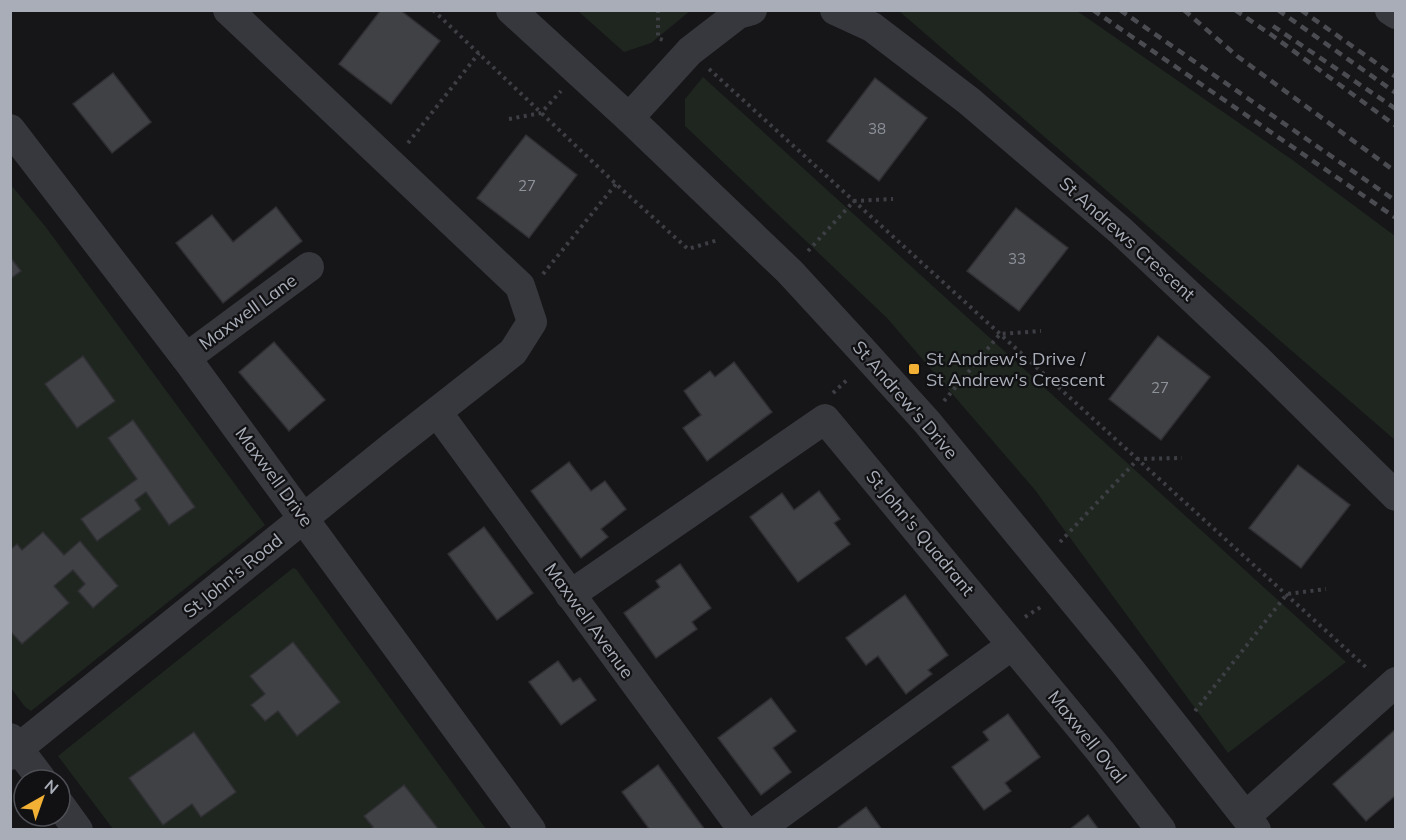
<svg xmlns="http://www.w3.org/2000/svg" width="1406" height="840" font-family="Mulish,sans-serif">
<rect width="100%" height="100%" fill="#161618"/>
<g fill="#1e261f" fill-rule="evenodd">
<path d="M578,11H690L651,43L624,52Z"/>
<path d="M899,11H1077L1294,161L1395,236V440Z"/>
<path d="M703,77L1346,662L1228,753L1035,490L887,318L685,126V99Z"/>
<path d="M11,185L45,226L265,525L31,711L25,707L11,688Z"/>
<path d="M293,568L296,569L486,829H113L58,756ZM293,642L340,702L297,736L278,711L265,721L252,705L265,694L251,675Z"/>
</g>
<g fill="#404145" stroke="#303034" stroke-width="1.5">
<path d="M381,10H400L440,41L391,104L339,64Z"/>
<path d="M113,73L151,122L112,153L73,104Z"/>
<path d="M875,78L927,118L879,181L827,141Z"/>
<path d="M526,135L577,175L529,238L477,198Z"/>
<path d="M276,207L302,241L223,303L176,243L212,215L233,242Z"/>
<path d="M1016,208L1068,248L1019,311L967,271Z"/>
<path d="M10,257L21,271L10,279Z"/>
<path d="M1158,336L1210,377L1161,440L1109,399Z"/>
<path d="M274,342L325,400L289,431L239,372Z"/>
<path d="M83,356L115,401L77,428L45,384Z"/>
<path d="M734,362L772,412L707,461L683,428L701,415L684,391L710,371L715,377Z"/>
<path d="M133,420L195,507L169,525L146,492L135,500L141,509L97,541L81,519L137,479L108,438Z"/>
<path d="M569,462L591,491L605,481L626,509L601,529L608,537L581,558L531,491Z"/>
<path d="M1298,465L1350,505L1301,568L1249,528Z"/>
<path d="M819,491L840,519L834,523L850,544L798,582L750,517L782,493L794,510Z"/>
<path d="M484,527L533,593L497,620L448,554Z"/>
<path d="M43,532L64,555L80,541L118,586L93,608L78,591L85,584L73,570L54,586L69,603L22,644L10,631V550L17,544L22,550Z"/>
<path d="M680,564L711,608L692,622L697,629L656,658L624,613L660,587L656,581Z"/>
<path d="M905,595L948,655L928,670L932,674L906,694L878,656L866,665L846,638Z"/>
<path d="M293,642L340,702L297,736L278,711L265,721L251,705L265,694L250,676Z"/>
<path d="M558,661L573,682L580,678L596,700L561,725L529,682Z"/>
<path d="M771,698L796,731L773,748L791,772L761,795L718,738Z"/>
<path d="M1008,714L1040,757L1005,783L1011,791L984,810L952,767L989,740L983,732Z"/>
<path d="M1396,729V795L1366,821L1333,784Z"/>
<path d="M194,732L236,792L201,817L192,804L163,825L129,778Z"/>
<path d="M658,765L705,830H650L622,792Z"/>
<path d="M404,785L439,830H370L373,827L364,816Z"/>
<path d="M866,807L882,830H835Z"/>
<path d="M1088,815L1099,830H1069Z"/>
</g>
<g fill="none" stroke-linecap="round" stroke-linejoin="round">
<g stroke="#3d3f44" stroke-width="4" stroke-dasharray="3 4.5" stroke-linecap="butt">
<path d="M433,10L616,184L688,249L718,240"/>
<path d="M658,10V38L663,40"/>
<path d="M709,69L1369,670"/>
<path d="M509,119L541,113L561,91"/>
<path d="M408,143L479,53"/>
<path d="M808,251L854,201L893,199"/>
<path d="M543,274L616,184"/>
<path d="M833,393L849,378"/>
<path d="M944,401L1000,334L1041,331"/>
<path d="M1060,542L1138,459L1182,458"/>
<path d="M1025,617L1044,605"/>
<path d="M1195,711L1287,594L1326,589"/>
<path d="M1395,830L1396,829"/>
</g>
<g stroke="#37383d" stroke-width="30">
<path d="M511,10L629,118L790,272L860,348L927,422L1124,662L1256,830"/>
<path d="M835,10L872,27L969,101L1121,231L1257,359L1396,496"/>
<path d="M1390,10L1396,14"/>
<path d="M629,118L690,51L738,14L752,10"/>
<path d="M10,129L186,358L531,830"/>
<path d="M186,358L309,267"/>
<path d="M437,412L743,830"/>
<path d="M570,595L825,419L1100,751L1161,830"/>
<path d="M10,738L42,780"/>
<path d="M10,755L392,447L513,352L532,322L520,286L228,10"/>
<path d="M60,805L78,830"/>
<path d="M1246,816L1396,682"/>
<path d="M758,830L1012,645"/>
</g>
<g stroke="#4a4c52" stroke-width="4.5" stroke-dasharray="8 6" stroke-linecap="butt">
<path d="M1093,10L1396,218"/>
<path d="M1120,10L1396,201"/>
<path d="M1184,10L1237,56L1396,172"/>
<path d="M1235,10L1273,36L1396,126"/>
<path d="M1278,10L1396,93"/>
<path d="M1301,10L1396,77"/>
<path d="M1273,26L1396,109"/>
</g>
</g>
<rect fill="#f2b134" stroke="#111113" stroke-width="2" x="908" y="363" width="12" height="12" rx="3"/>
<g text-anchor="middle" stroke-width="4.5" stroke-linejoin="round" paint-order="stroke">
<g font-size="15" fill="#8e929b">
<text x="877" y="134">38</text>
<text x="527" y="191">27</text>
<text x="1017" y="264">33</text>
<text x="1160" y="393">27</text>
</g>
<g font-size="18" fill="#a8adb8" stroke="#111113">
<text transform="translate(1127 239) rotate(42)" y="6">St Andrews Crescent</text>
<text transform="translate(248 312) rotate(-36)" y="6">Maxwell Lane</text>
<text transform="translate(905 400) rotate(49)" y="6">St Andrew's Drive</text>
<text transform="translate(274 477) rotate(54)" y="6">Maxwell Drive</text>
<text transform="translate(920 533) rotate(50)" y="6">St John's Quadrant</text>
<text transform="translate(233 576) rotate(-39)" y="6">St John's Road</text>
<text transform="translate(589 621) rotate(54)" y="6">Maxwell Avenue</text>
<text transform="translate(1087 737) rotate(51)" y="6">Maxwell Oval</text>
</g>
<g font-size="18" fill="#a8adb8" stroke="#111113" text-anchor="start">
<text x="926" y="365">St Andrew's Drive /<tspan x="926" dy="21">St Andrew's Crescent</tspan></text>
</g>
</g>
<rect width="1406" height="840" fill="none" stroke="#a8adb8" stroke-width="24"/>
<g transform="translate(42 798) rotate(40)"><circle r="28" fill="#111113" stroke="#4d4f55" stroke-width="1.5"/>
<path d="M0-4.5L10 22L0 15L-10 22Z" fill="#f2b134"/>
<text y="-9" font-size="16" font-weight="bold" text-anchor="middle" fill="#a8adb8">N</text>
</g>
</svg>
